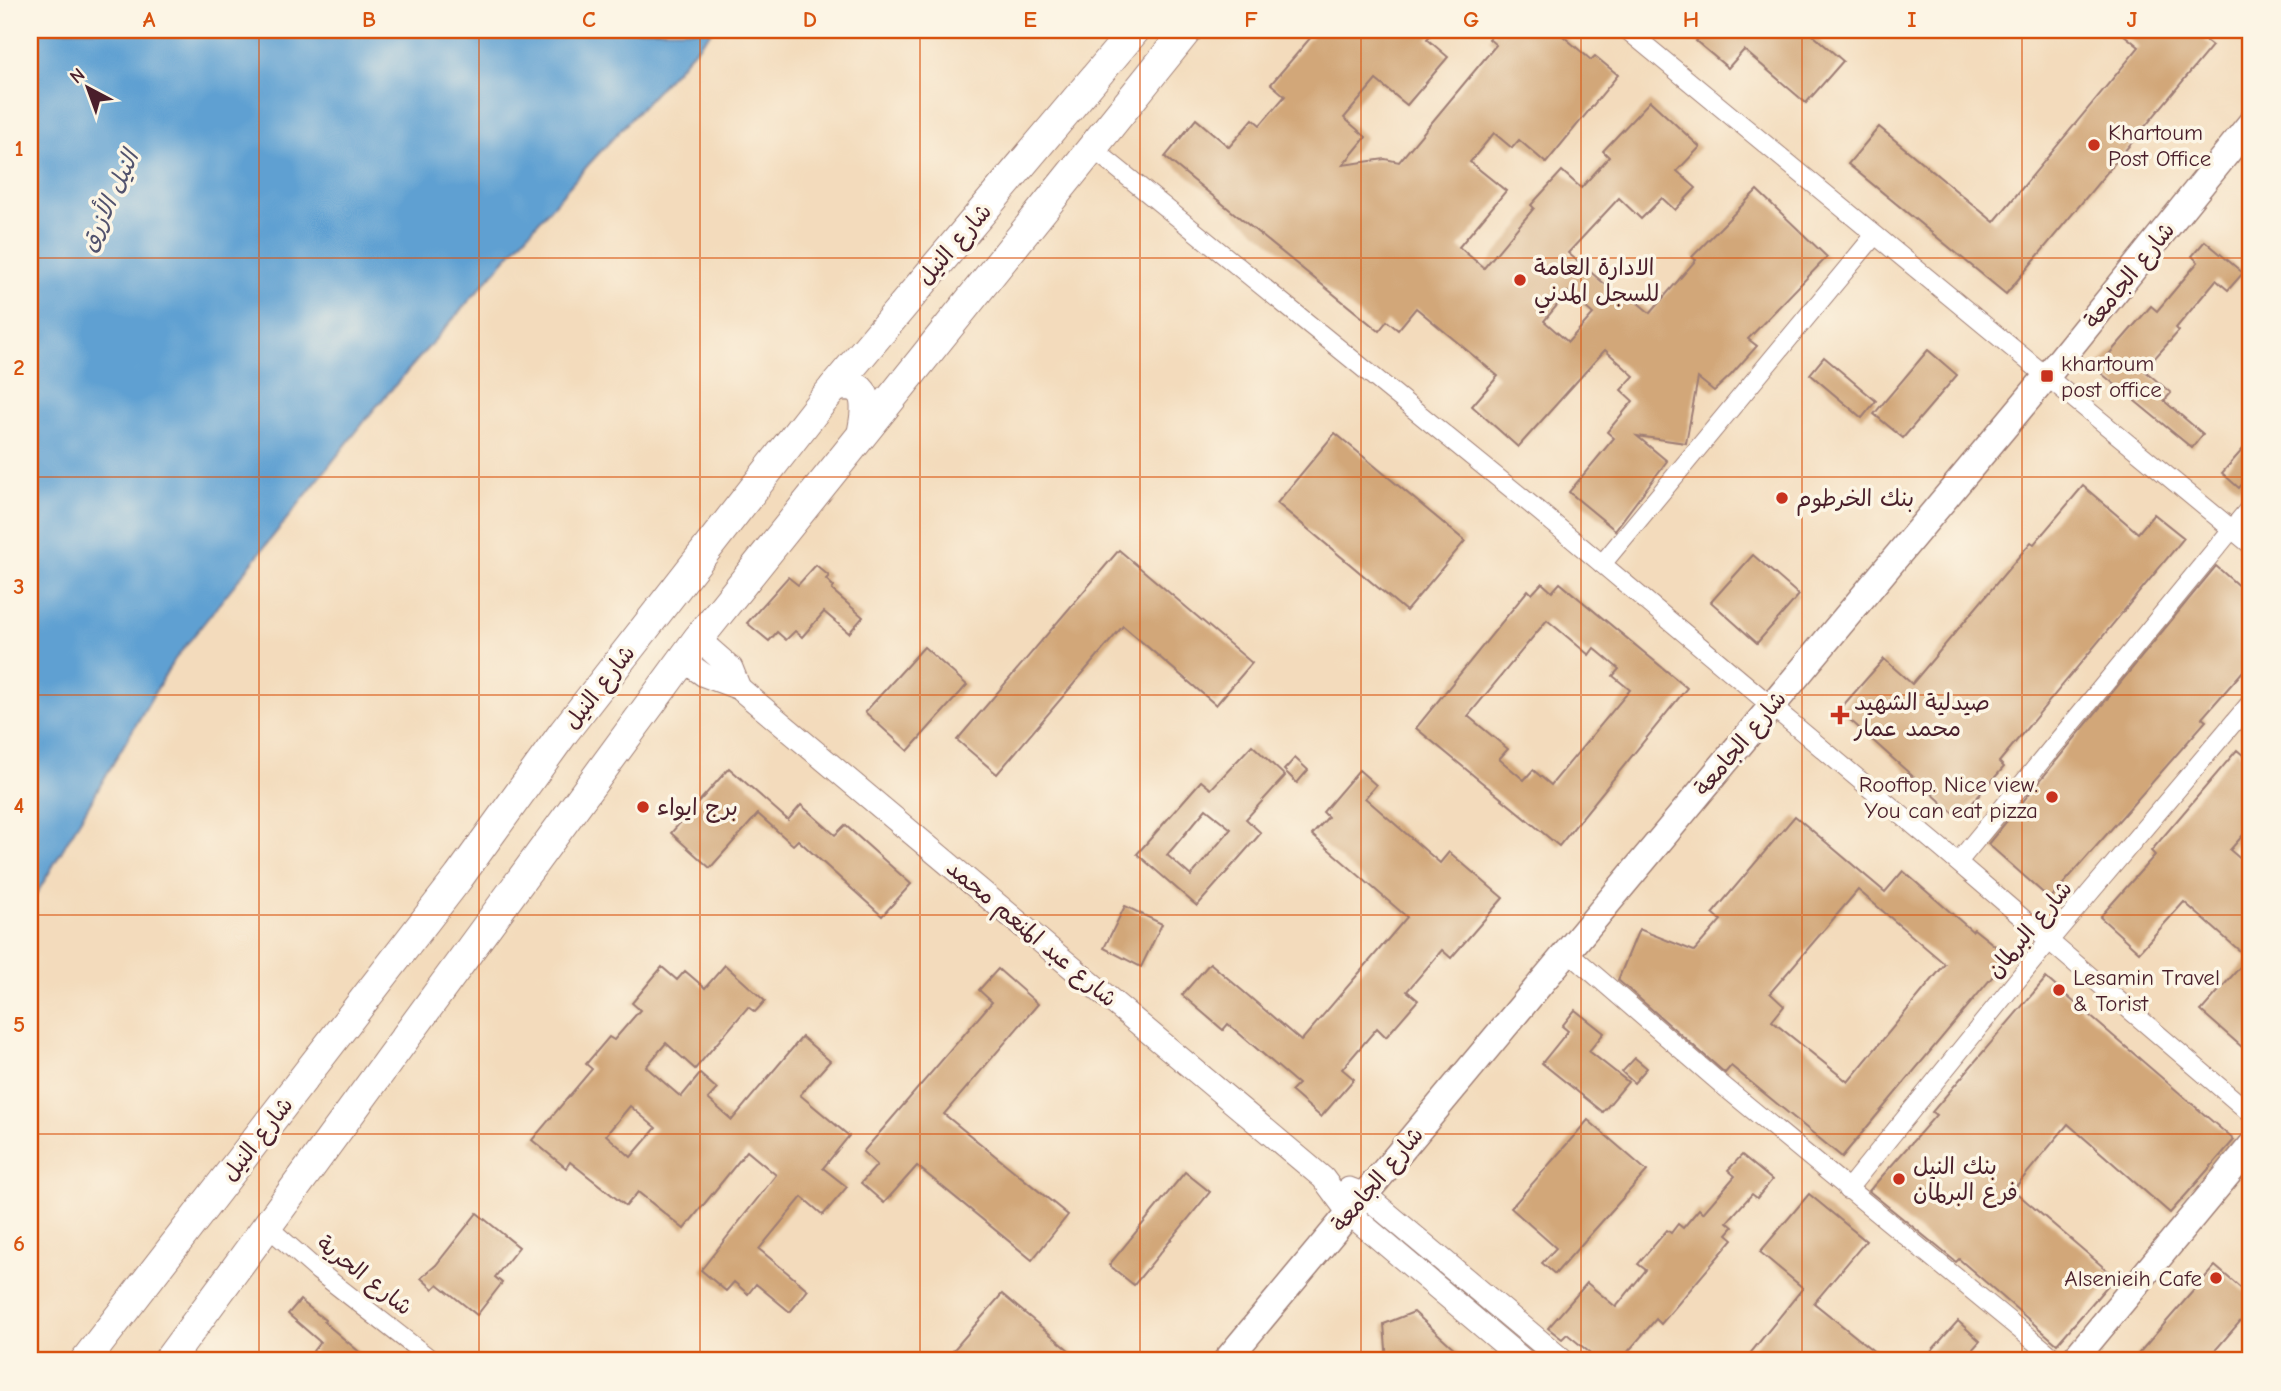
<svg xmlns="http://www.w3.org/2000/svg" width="2281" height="1391" font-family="'Comic Neue','Playpen Sans Arabic',sans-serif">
<rect width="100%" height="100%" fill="#fcf5e5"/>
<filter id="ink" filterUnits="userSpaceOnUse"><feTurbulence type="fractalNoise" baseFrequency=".0143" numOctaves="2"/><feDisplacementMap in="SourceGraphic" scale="14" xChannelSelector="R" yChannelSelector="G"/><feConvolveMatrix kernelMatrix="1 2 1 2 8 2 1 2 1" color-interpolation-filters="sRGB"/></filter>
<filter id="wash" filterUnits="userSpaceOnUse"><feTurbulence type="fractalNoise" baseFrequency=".00686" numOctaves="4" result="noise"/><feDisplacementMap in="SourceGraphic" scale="28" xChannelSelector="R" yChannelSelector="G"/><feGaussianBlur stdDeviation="1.57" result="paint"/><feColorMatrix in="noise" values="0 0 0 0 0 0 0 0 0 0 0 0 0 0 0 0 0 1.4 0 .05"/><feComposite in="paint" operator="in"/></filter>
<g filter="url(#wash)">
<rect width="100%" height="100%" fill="#f3dbbc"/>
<path fill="#5ea0d2" stroke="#54607e" stroke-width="2" d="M30,30H713L589,164L376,407L172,663L30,905Z"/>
<g id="blocks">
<g fill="#d2a779" fill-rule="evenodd">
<path d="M1317,30H1435L1427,39L1448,57L1407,105L1376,80L1344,118L1366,137L1343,165L1385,159L1399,162L1496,45L1489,39L1497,30H1556L1591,60L1595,56L1618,75L1546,163L1519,140L1512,148L1494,133L1470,162L1506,191L1459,247L1484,268L1534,208L1531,205L1562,171L1581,188L1609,157L1603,151L1650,101L1700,147L1677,171L1696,188L1675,210L1662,198L1641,219L1619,198L1568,253L1626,302L1631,297L1650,313L1696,260L1692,257L1757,190L1827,257L1748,339L1757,346L1731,375L1714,391L1698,378L1686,443L1637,436L1667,461L1615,530L1569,492L1614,438L1607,432L1633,401L1621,390L1634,376L1605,350L1518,447L1472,406L1498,376L1416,308L1398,330L1387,321L1379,331L1165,157L1196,119L1229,147L1253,119L1260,125L1285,96L1271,84ZM1568,292L1593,314L1568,342L1544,321Z"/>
<path d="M1705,30H1807L1843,61L1806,103L1744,50L1728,68L1696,41Z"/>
<path d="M2118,30H2192L2212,46L2006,294L1848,164L1879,127L1994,222L2139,47Z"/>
<path d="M2205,241L2243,273L2228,290L2216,280L2176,328L2179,331L2144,370L2171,393L2164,401L2203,434L2192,448L2096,369L2151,306L2157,311L2198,262L2192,256Z"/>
<path d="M1928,350L1957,375L1903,438L1874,414Z"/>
<path d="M1824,357L1876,401L1862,418L1810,374Z"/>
<path d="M1335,433L1465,541L1406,611L1277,503Z"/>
<path d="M2251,440V474L2239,488L2222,473Z"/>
<path d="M2083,486L2138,533L2154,514L2184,538L1999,762L2004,767L1959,818L1839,710L1884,659L1912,684L2031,542L2034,544Z"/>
<path d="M1119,550L1252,663L1216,705L1123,626L997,774L957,740Z"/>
<path d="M1753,555L1799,595L1757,643L1711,602Z"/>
<path d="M816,565L829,576L826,579L834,587L832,590L863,617L849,633L824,612L802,637L795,631L786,640L777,632L769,641L747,623L788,577L798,585Z"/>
<path d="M2216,566L2251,597V662L2202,718L2206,721L2050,899L1988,844Z"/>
<path d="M1542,583L1552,592L1560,583L1687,688L1559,846L1416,728L1528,590L1532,594ZM1547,620L1589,655L1594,648L1619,669L1613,676L1630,690L1551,785L1533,770L1524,780L1499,759L1508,749L1468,716Z"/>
<path d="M924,647L967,685L908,751L865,712Z"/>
<path d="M1252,745L1285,776L1246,819L1261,833L1197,906L1137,854L1201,781L1211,789ZM1206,809L1231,829L1191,876L1167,855Z"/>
<path d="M2237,750L2251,762V826L2230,850L2251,868V1055L2201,1011L2248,958L2184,902L2139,952L2100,917L2155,855L2151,851Z"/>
<path d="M1295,758L1308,770L1297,783L1284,770Z"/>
<path d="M729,768L788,820L801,805L835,835L845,825L911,884L882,916L798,840L793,845L758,814L710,868L671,833Z"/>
<path d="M1359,770L1376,785L1365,798L1440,863L1449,852L1503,898L1451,958L1442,950L1407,991L1418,1000L1386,1037L1377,1028L1342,1069L1354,1079L1321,1117L1291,1091L1298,1084L1228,1024L1223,1030L1182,995L1210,963L1301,1041L1407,917L1312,835L1328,817L1323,812Z"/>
<path d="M1795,816L1885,892L1903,871L1972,931L1974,929L2009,957L1842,1157L1731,1066L1725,1073L1618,980L1639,929L1694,951L1721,920L1713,913ZM1858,890L1945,964L1848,1082L1772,1021L1784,1006L1770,993Z"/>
<path d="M1125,906L1162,924L1141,967L1104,948Z"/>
<path d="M725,965L765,1001L755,1012L748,1007L695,1069L666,1043L646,1067L681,1097L700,1074L717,1089L708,1099L732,1120L802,1037L830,1061L800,1095L849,1136L823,1168L847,1187L823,1215L802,1197L759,1249L808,1290L790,1312L756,1284L748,1294L734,1282L726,1291L701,1270L776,1175L747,1151L684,1229L638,1192L626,1206L570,1162L566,1168L532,1140L592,1069L586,1064L609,1037L614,1040L640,1010L632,1003L662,967L677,980L685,971L705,988ZM630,1106L656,1128L631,1157L606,1135Z"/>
<path d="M998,969L1038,1004L944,1114L1068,1215L1032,1260L917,1166L884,1203L861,1183L877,1165L863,1152L992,1002L979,990Z"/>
<path d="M2046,978L2234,1140L2170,1213L2068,1124L2013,1190L2115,1277L2057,1344L1959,1259L1956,1262L1869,1191L1936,1115L1932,1112Z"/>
<path d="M1575,1010L1604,1033L1589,1051L1628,1082L1603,1112L1542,1063L1568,1031L1562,1026Z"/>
<path d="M1635,1058L1647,1068L1634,1083L1622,1072Z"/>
<path d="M1588,1120L1647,1171L1555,1274L1542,1263L1556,1248L1511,1208Z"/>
<path d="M1742,1155L1772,1180L1757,1198L1752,1194L1727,1222L1733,1227L1727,1234L1733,1239L1661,1324L1656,1319L1620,1361H1600L1567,1334L1562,1339L1548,1328L1587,1283L1616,1307L1646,1270L1638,1264L1667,1230L1671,1233L1678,1224L1683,1228L1699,1209L1703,1213L1735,1176L1728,1170Z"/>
<path d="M1185,1172L1210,1192L1134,1285L1109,1265Z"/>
<path d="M1809,1194L1866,1241L1814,1303L1886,1361H1744L1803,1288L1760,1252Z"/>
<path d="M477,1213L519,1247L495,1277L502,1283L477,1315L438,1284L433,1289L421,1278L436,1265Z"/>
<path d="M2215,1266L2251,1297V1309L2206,1361H2132Z"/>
<path d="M1002,1294L1082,1361H944Z"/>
<path d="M300,1300L325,1320L324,1322L370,1361H326L313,1351L320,1342L288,1314Z"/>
<path d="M1414,1312L1468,1361H1387L1384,1324Z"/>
<path d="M1958,1321L1980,1341L1962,1361H1922Z"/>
</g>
</g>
</g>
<g filter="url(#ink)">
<use href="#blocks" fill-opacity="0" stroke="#9e7d74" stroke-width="2"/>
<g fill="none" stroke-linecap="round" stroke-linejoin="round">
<g stroke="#9e7d74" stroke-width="20">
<g id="minor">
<path d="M1627,30L2251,545"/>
<path d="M1091,147L1540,512L1942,849L2251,1114"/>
<path d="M1602,564L1874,236"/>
<path d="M1958,862L2251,506"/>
<path d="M1567,951L1721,1084L2058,1361"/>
<path d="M1847,1190L2049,941L2251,702"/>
<path d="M268,1227L318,1271L433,1361"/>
</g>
</g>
<g stroke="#9e7d74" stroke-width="25">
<g id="tertiary">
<path d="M698,639L731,668L739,688"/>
<path d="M683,660L704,675L739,688L752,699L1323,1178L1349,1213L1524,1361"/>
<path d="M1349,1189L1365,1195L1563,1361"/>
</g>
</g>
<g stroke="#9e7d74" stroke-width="29">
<g id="secondary">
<path d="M1226,1361L2047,376L2251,123"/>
<path d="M2073,1361L2251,1146"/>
</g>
</g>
<g stroke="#9e7d74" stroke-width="32">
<g id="primary">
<path d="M834,387C869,379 868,404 863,430"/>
<path d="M85,1361L459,877L564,732L820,404L1135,30"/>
<path d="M168,1361L698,639L1187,30"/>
</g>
</g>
<use href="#minor" stroke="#fff" stroke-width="18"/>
<use href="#tertiary" stroke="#fff" stroke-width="23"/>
<use href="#secondary" stroke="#fff" stroke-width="26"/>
<use href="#primary" stroke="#fff" stroke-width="30"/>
</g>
</g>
<path fill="none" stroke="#d8530f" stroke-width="2" stroke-opacity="0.55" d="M259,30V1361M479,30V1361M700,30V1361M920,30V1361M1140,30V1361M1361,30V1361M1581,30V1361M1802,30V1361M2022,30V1361M30,258H2251M30,477H2251M30,695H2251M30,915H2251M30,1134H2251"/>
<g fill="#c8321e" stroke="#fcf5e5" stroke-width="2.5">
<circle cx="2094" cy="145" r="7"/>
<circle cx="1520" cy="280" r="7"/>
<rect x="2040" y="369" width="14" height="14" rx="3.5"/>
<circle cx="1782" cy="498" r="7"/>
<path d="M1836.5 704.5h7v7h7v7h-7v7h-7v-7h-7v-7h7z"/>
<circle cx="2052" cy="797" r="7"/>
<circle cx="643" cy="807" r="7"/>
<circle cx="2059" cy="990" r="7"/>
<circle cx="1899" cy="1179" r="7"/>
<circle cx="2216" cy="1278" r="7"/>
</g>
<g text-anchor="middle" stroke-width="7" stroke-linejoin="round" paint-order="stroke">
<g font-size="23" fill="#4a1f2b" stroke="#fcf5e5" text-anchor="start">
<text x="2108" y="140">Khartoum<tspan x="2108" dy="26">Post Office</tspan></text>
<text x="1534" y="275">الادارة العامة<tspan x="1534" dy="26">للسجل المدني</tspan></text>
<text x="2061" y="371">khartoum<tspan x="2061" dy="26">post office</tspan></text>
<text x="1796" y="506">بنك الخرطوم</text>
<text x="1854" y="710">صيدلية الشهيد<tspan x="1854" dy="26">محمد عمار</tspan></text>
<text x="2038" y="792" text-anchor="end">Rooftop. Nice view.<tspan x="2038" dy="26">You can eat pizza</tspan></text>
<text x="657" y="815">برج ايواء</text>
<text x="2073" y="985">Lesamin Travel<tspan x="2073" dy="26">&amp; Torist</tspan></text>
<text x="1913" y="1174">بنك النيل<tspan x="1913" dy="26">فرع البرلمان</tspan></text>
<text x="2202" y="1286" text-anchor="end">Alsenieih Cafe</text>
</g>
<g font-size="23" fill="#4a1f2b" stroke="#fcf5e5">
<text transform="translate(954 244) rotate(-49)" y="8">شارع النيل</text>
<text transform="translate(2129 275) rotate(-51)" y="8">شارع الجامعة</text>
<text transform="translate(599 687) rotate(-52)" y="8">شارع النيل</text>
<text transform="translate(1740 743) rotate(-50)" y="8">شارع الجامعة</text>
<text transform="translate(2029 929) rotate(-50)" y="8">شارع البرلمان</text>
<text transform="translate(1032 933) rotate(40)" y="8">شارع عبد المنعم محمد</text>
<text transform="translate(257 1139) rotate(-52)" y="8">شارع النيل</text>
<text transform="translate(1377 1179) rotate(-50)" y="8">شارع الجامعة</text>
<text transform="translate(365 1275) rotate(38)" y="8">شارع الحرية</text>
</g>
<g font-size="24" font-style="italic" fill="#52536e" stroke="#fcf5e5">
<text transform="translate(109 201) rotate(-65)" y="8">النيل الأزرق</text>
</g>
</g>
<rect width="2281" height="1391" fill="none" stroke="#fcf5e5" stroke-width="77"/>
<g transform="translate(88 88) rotate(319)" stroke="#fcf5e5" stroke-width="5" paint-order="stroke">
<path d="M0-5L12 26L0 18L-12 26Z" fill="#4a1f2b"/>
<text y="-10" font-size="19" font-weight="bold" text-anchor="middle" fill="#4a1f2b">N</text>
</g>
<rect x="38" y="38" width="2204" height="1314" fill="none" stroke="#d8530f" stroke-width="2.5"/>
<g font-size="23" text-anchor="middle" font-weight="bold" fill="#d8530f">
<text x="149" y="27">A</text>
<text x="369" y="27">B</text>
<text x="589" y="27">C</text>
<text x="810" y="27">D</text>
<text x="1030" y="27">E</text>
<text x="1251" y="27">F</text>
<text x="1471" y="27">G</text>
<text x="1691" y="27">H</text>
<text x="1912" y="27">I</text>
<text x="2132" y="27">J</text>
<text x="19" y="156">1</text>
<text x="19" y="375">2</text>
<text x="19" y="594">3</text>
<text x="19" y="813">4</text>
<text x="19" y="1032">5</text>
<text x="19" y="1251">6</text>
</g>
</svg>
